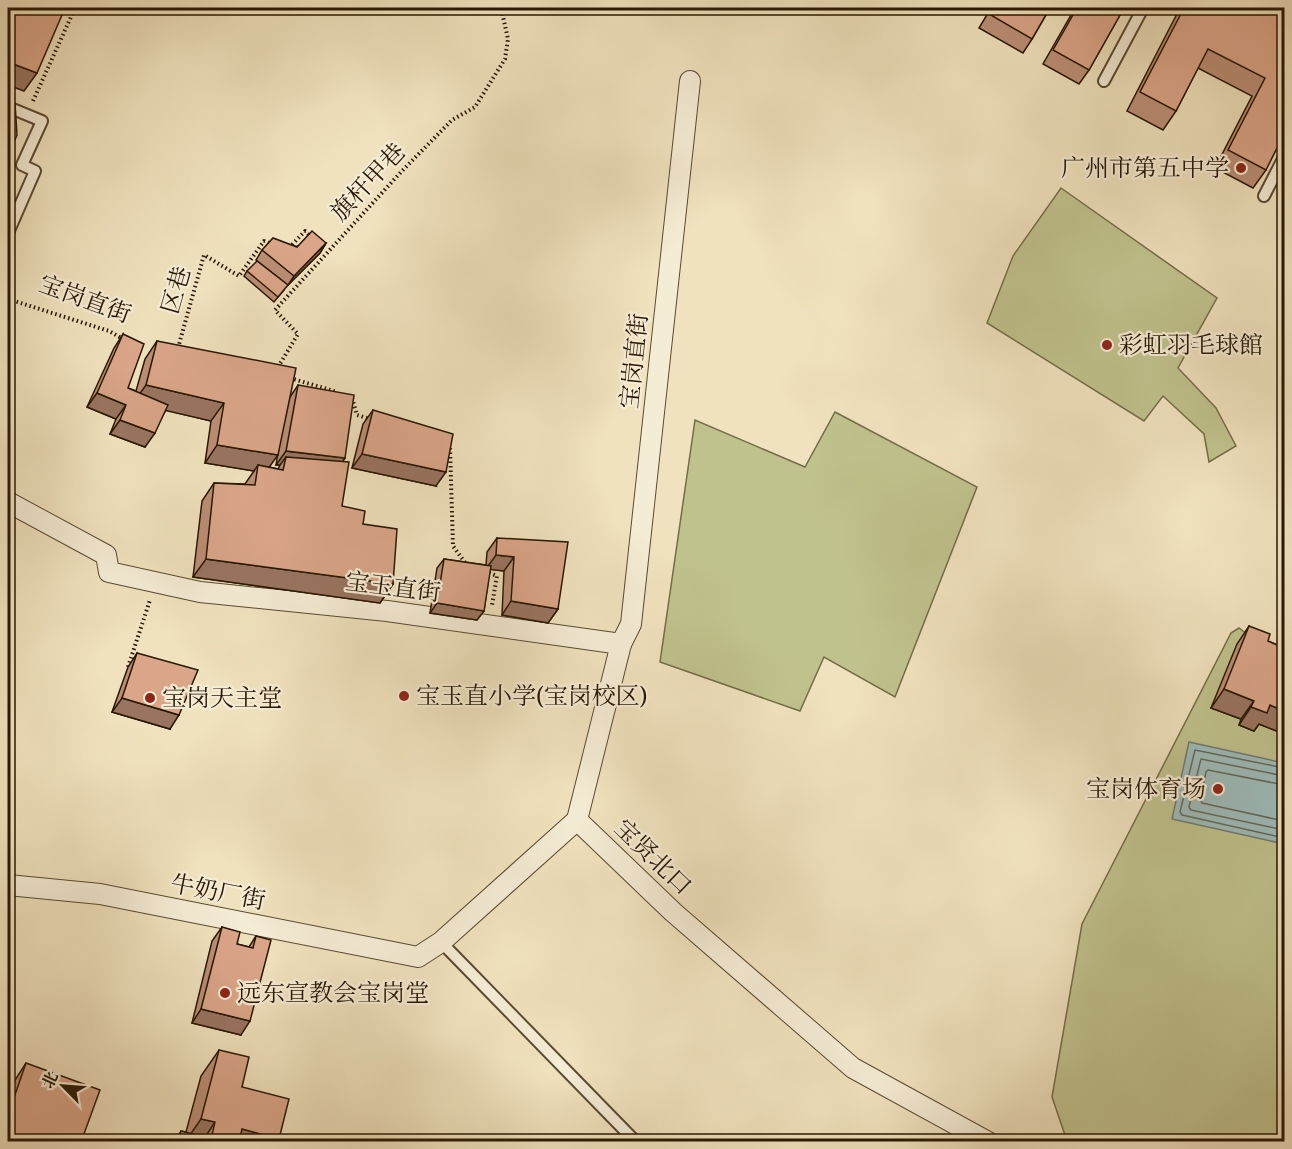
<svg xmlns="http://www.w3.org/2000/svg" width="1292" height="1149" font-family="'Gentium Book Plus','Noto Serif SC',serif">
<rect width="100%" height="100%" fill="#f0e2be"/>
<filter id="stains"><feTurbulence type="fractalNoise" baseFrequency=".00333" numOctaves="4"/><feColorMatrix values="0 0 0 0 .2 0 0 0 0 .09 0 0 0 0 .02 0 0 0 .5 -.17"/></filter>
<radialGradient id="worn" r=".72"><stop offset=".6" stop-color="#630" stop-opacity="0"/><stop offset="1" stop-color="#630" stop-opacity=".3"/></radialGradient>
<g fill="#c0c28d" stroke="#746c48" stroke-width="1.5">
<path d="M1061,188L1217,298L1178,368L1216,408L1236,446L1209,462L1204,434L1163,396L1144,421L987,323L1013,256Z"/>
<path d="M835,412L977,487L895,697L824,657L800,711L660,662L695,420L805,467Z"/>
<path d="M1239,628L1259,643L1284,654V1141H1067L1052,1097L1082,924L1231,633Z"/>
</g>
<path fill="#9ebcbb" stroke="#6f7a71" stroke-width="1.5" d="M1189,742L1284,763V844L1172,819Z"/>
<g fill="none" stroke-linecap="round" stroke-linejoin="round">
<g stroke="#636a5e" stroke-width="1.5">
<path d="M1284,768L1195,750L1180,812L1182,815L1284,838"/>
<path d="M1284,776L1201,759L1189,807L1191,810L1284,830"/>
<path d="M1284,785L1208,770L1206,772L1200,800L1202,803L1284,821"/>
</g>
<g stroke="#5a4a31" stroke-width="14">
<g id="service">
<path d="M1104,81L1143,8"/>
<path d="M8,107L42,121L22,165L35,171L8,233"/>
<path d="M1264,196L1284,157"/>
<path d="M441,942L636,1142"/>
</g>
</g>
<g stroke="#5a4a31" stroke-width="22">
<g id="minor">
<path d="M8,502L106,555L109,572L200,592L387,611L621,644L577,820"/>
<path d="M621,644L631,624L690,81"/>
<path d="M8,885L100,894L418,957L441,942L577,820L673,912L853,1068L988,1142"/>
</g>
</g>
<g stroke="#281702" stroke-width="4" stroke-dasharray="1.5 3" stroke-linecap="butt">
<path d="M33,101L75,8"/>
<path d="M289,248L305,231L311,237"/>
<path d="M8,299L109,331L123,339"/>
<path d="M178,348L204,255L239,276L264,241L272,244"/>
<path d="M278,367L298,334L275,310L401,172L452,120L475,107L505,59L508,39L501,8"/>
<path d="M290,378L337,392"/>
<path d="M352,398L357,415L370,419"/>
<path d="M450,448L453,546L466,564"/>
<path d="M485,571L497,576L492,605"/>
<path d="M128,667L150,600"/>
</g>
<use href="#service" stroke="#f5ecd5" stroke-width="10"/>
<use href="#minor" stroke="#f5ecd5" stroke-width="20"/>
</g>
<g fill="#bb8e76" stroke="#281702" stroke-width="1.5" fill-rule="evenodd">
<path d="M991,8H1050L1032,39L1023,53L979,28Z"/>
<path d="M1075,8H1124L1089,70L1079,84L1043,64Z"/>
<path d="M1180,8H1284L1266,170L1253,188L1215,168L1252,96L1198,68L1176,111L1163,130L1127,111Z"/>
<path d="M326,243L320,253L288,285L256,260L262,250Z"/>
<path d="M247,271L284,290L274,302L244,276Z"/>
<path d="M123,334L128,388L136,391L145,359L157,341L290,397L298,385L345,458L342,462V506L363,524L393,584L380,603L193,577L202,501L214,483L245,484L254,471L205,463L211,421L166,410L145,447L110,434L116,419L87,407L114,348ZM280,441L276,465H280L278,469L269,467Z"/>
<path d="M373,410L436,486L352,468L363,424Z"/>
<path d="M497,538L558,609L548,623L502,615L504,571L490,569L484,611L477,620L430,613L437,568L444,559L486,565L487,552Z"/>
<path d="M1249,626L1268,641L1284,648V734L1259,724L1254,731L1239,725L1241,719L1211,708L1237,644Z"/>
<path d="M137,653L170,729L112,712L128,667Z"/>
<path d="M222,927L237,944L249,947L256,936L241,1035L192,1023L212,941Z"/>
<path d="M219,1050L242,1087L277,1142H174L181,1131L186,1132L201,1076Z"/>
<path d="M26,1063L8,1142V1091Z"/>
</g>
<g fill="#997460" stroke="#281702" stroke-width="1.5">
<path d="M8,62L37,73L24,91L8,85Z"/>
<path d="M326,243L320,253L288,285L294,276Z"/>
<path d="M146,385L224,403L211,421L133,403Z"/>
<path d="M97,393L126,405L116,419L87,407Z"/>
<path d="M120,420L155,433L145,447L110,434Z"/>
<path d="M217,445L278,455L265,473L258,465L254,471L205,463Z"/>
<path d="M286,451L345,458L335,472L286,457L280,465H276Z"/>
<path d="M362,454L446,472L436,486L352,468Z"/>
<path d="M496,555L514,557L504,571L486,569Z"/>
<path d="M206,559L393,584L380,603L193,577Z"/>
<path d="M511,601L558,609L548,623L502,615Z"/>
<path d="M437,603L484,611L477,620L430,613Z"/>
<path d="M1224,689L1254,701L1241,719L1211,708Z"/>
<path d="M122,698L179,715L170,729L112,712Z"/>
<path d="M1270,705L1284,711V734L1259,724L1254,731L1239,725L1251,707Z"/>
<path d="M201,1009L250,1021L241,1035L192,1023Z"/>
<path d="M201,1119L215,1122L202,1142H185Z"/>
<path d="M242,1129L279,1139L277,1142H234Z"/>
</g>
<g fill="#daa589" stroke="#281702" stroke-width="1.5">
<path d="M8,8H65L37,73L8,62Z"/>
<path d="M992,8H1050L1032,39L989,14Z"/>
<path d="M1077,8H1124L1089,70L1053,50Z"/>
<path d="M1184,8H1284V134L1266,170L1228,150L1265,78L1208,49L1176,111L1140,92Z"/>
<path d="M8,100L15,103L17,135L8,156Z"/>
<path d="M312,231L326,243L294,276L262,250L273,238L297,247Z"/>
<path d="M257,261L288,285L278,297L247,271Z"/>
<path d="M123,334L144,344L128,388L168,405L155,433L120,420L126,405L97,393Z"/>
<path d="M157,341L296,368L278,455L217,445L224,403L146,385Z"/>
<path d="M298,385L354,395L345,458L286,451Z"/>
<path d="M373,410L453,434L446,472L362,454Z"/>
<path d="M286,457L349,462L342,506L365,511L363,524L397,529L393,584L206,559L214,483L255,485L258,465L283,470Z"/>
<path d="M497,538L568,542L558,609L511,601L514,557L496,555Z"/>
<path d="M444,559L491,566L484,611L437,603Z"/>
<path d="M1249,626L1270,634L1268,641L1284,648V711L1270,705L1267,713L1251,707L1254,701L1224,689Z"/>
<path d="M137,653L198,670L179,715L122,698Z"/>
<path d="M222,927L240,932L237,944L253,948L256,936L271,940L250,1021L201,1009Z"/>
<path d="M219,1050L249,1057L242,1087L289,1099L279,1139L242,1129L239,1142H178L181,1131L211,1139L215,1122L201,1119Z"/>
<path d="M26,1063L100,1090L81,1142H8V1115Z"/>
</g>
<g fill="#8f2418" stroke="#f5ecd5" stroke-width="2">
<circle cx="1241" cy="168" r="6"/>
<circle cx="1107" cy="345" r="6"/>
<circle cx="404" cy="696" r="6"/>
<circle cx="150" cy="698" r="6"/>
<circle cx="1218" cy="789" r="6"/>
<circle cx="225" cy="993" r="6"/>
</g>
<g text-anchor="middle" stroke-width="4.5" stroke-linejoin="round" paint-order="stroke">
<g font-size="24" fill="#281702" stroke="#f5ecd5" text-anchor="start">
<text x="1229" y="176" text-anchor="end">广州市第五中学</text>
<text x="1119" y="353">彩虹羽毛球館</text>
<text x="416" y="704">宝玉直小学(宝岗校区)</text>
<text x="162" y="706">宝岗天主堂</text>
<text x="1206" y="797" text-anchor="end">宝岗体育场</text>
<text x="237" y="1001">远东宣教会宝岗堂</text>
</g>
<g font-size="24" fill="#281702" stroke="#f5ecd5">
<text transform="translate(368 182) rotate(-47)" y="8">旗杆甲巷</text>
<text transform="translate(176 290) rotate(-74)" y="8">区巷</text>
<text transform="translate(85 299) rotate(20)" y="8">宝岗直街</text>
<text transform="translate(634 361) rotate(-84)" y="8">宝岗直街</text>
<text transform="translate(393 587) rotate(7)" y="8">宝玉直街</text>
<text transform="translate(653 857) rotate(44)" y="8">宝贤北口</text>
<text transform="translate(218 892) rotate(11)" y="8">牛奶厂街</text>
</g>
</g>
<rect width="1292" height="1149" fill="none" stroke="#f0e2be" stroke-width="30"/>
<rect x="9" y="9" width="1274" height="1131" fill="none" stroke="#281702" stroke-width="3"/>
<rect x="15" y="15" width="1262" height="1119" fill="none" stroke="#281702" stroke-width="1.5"/>
<g transform="translate(63 1086) rotate(295)" stroke="#f5ecd5" stroke-width="4.5" paint-order="stroke">
<path d="M0-4.5L10 22L0 15L-10 22Z" fill="#281702"/>
<text y="-9" font-size="16" font-weight="bold" text-anchor="middle" fill="#281702">北</text>
</g>
<rect width="100%" height="100%" filter="url(#stains)"/>
<rect width="100%" height="100%" fill="url(#worn)"/>
</svg>
